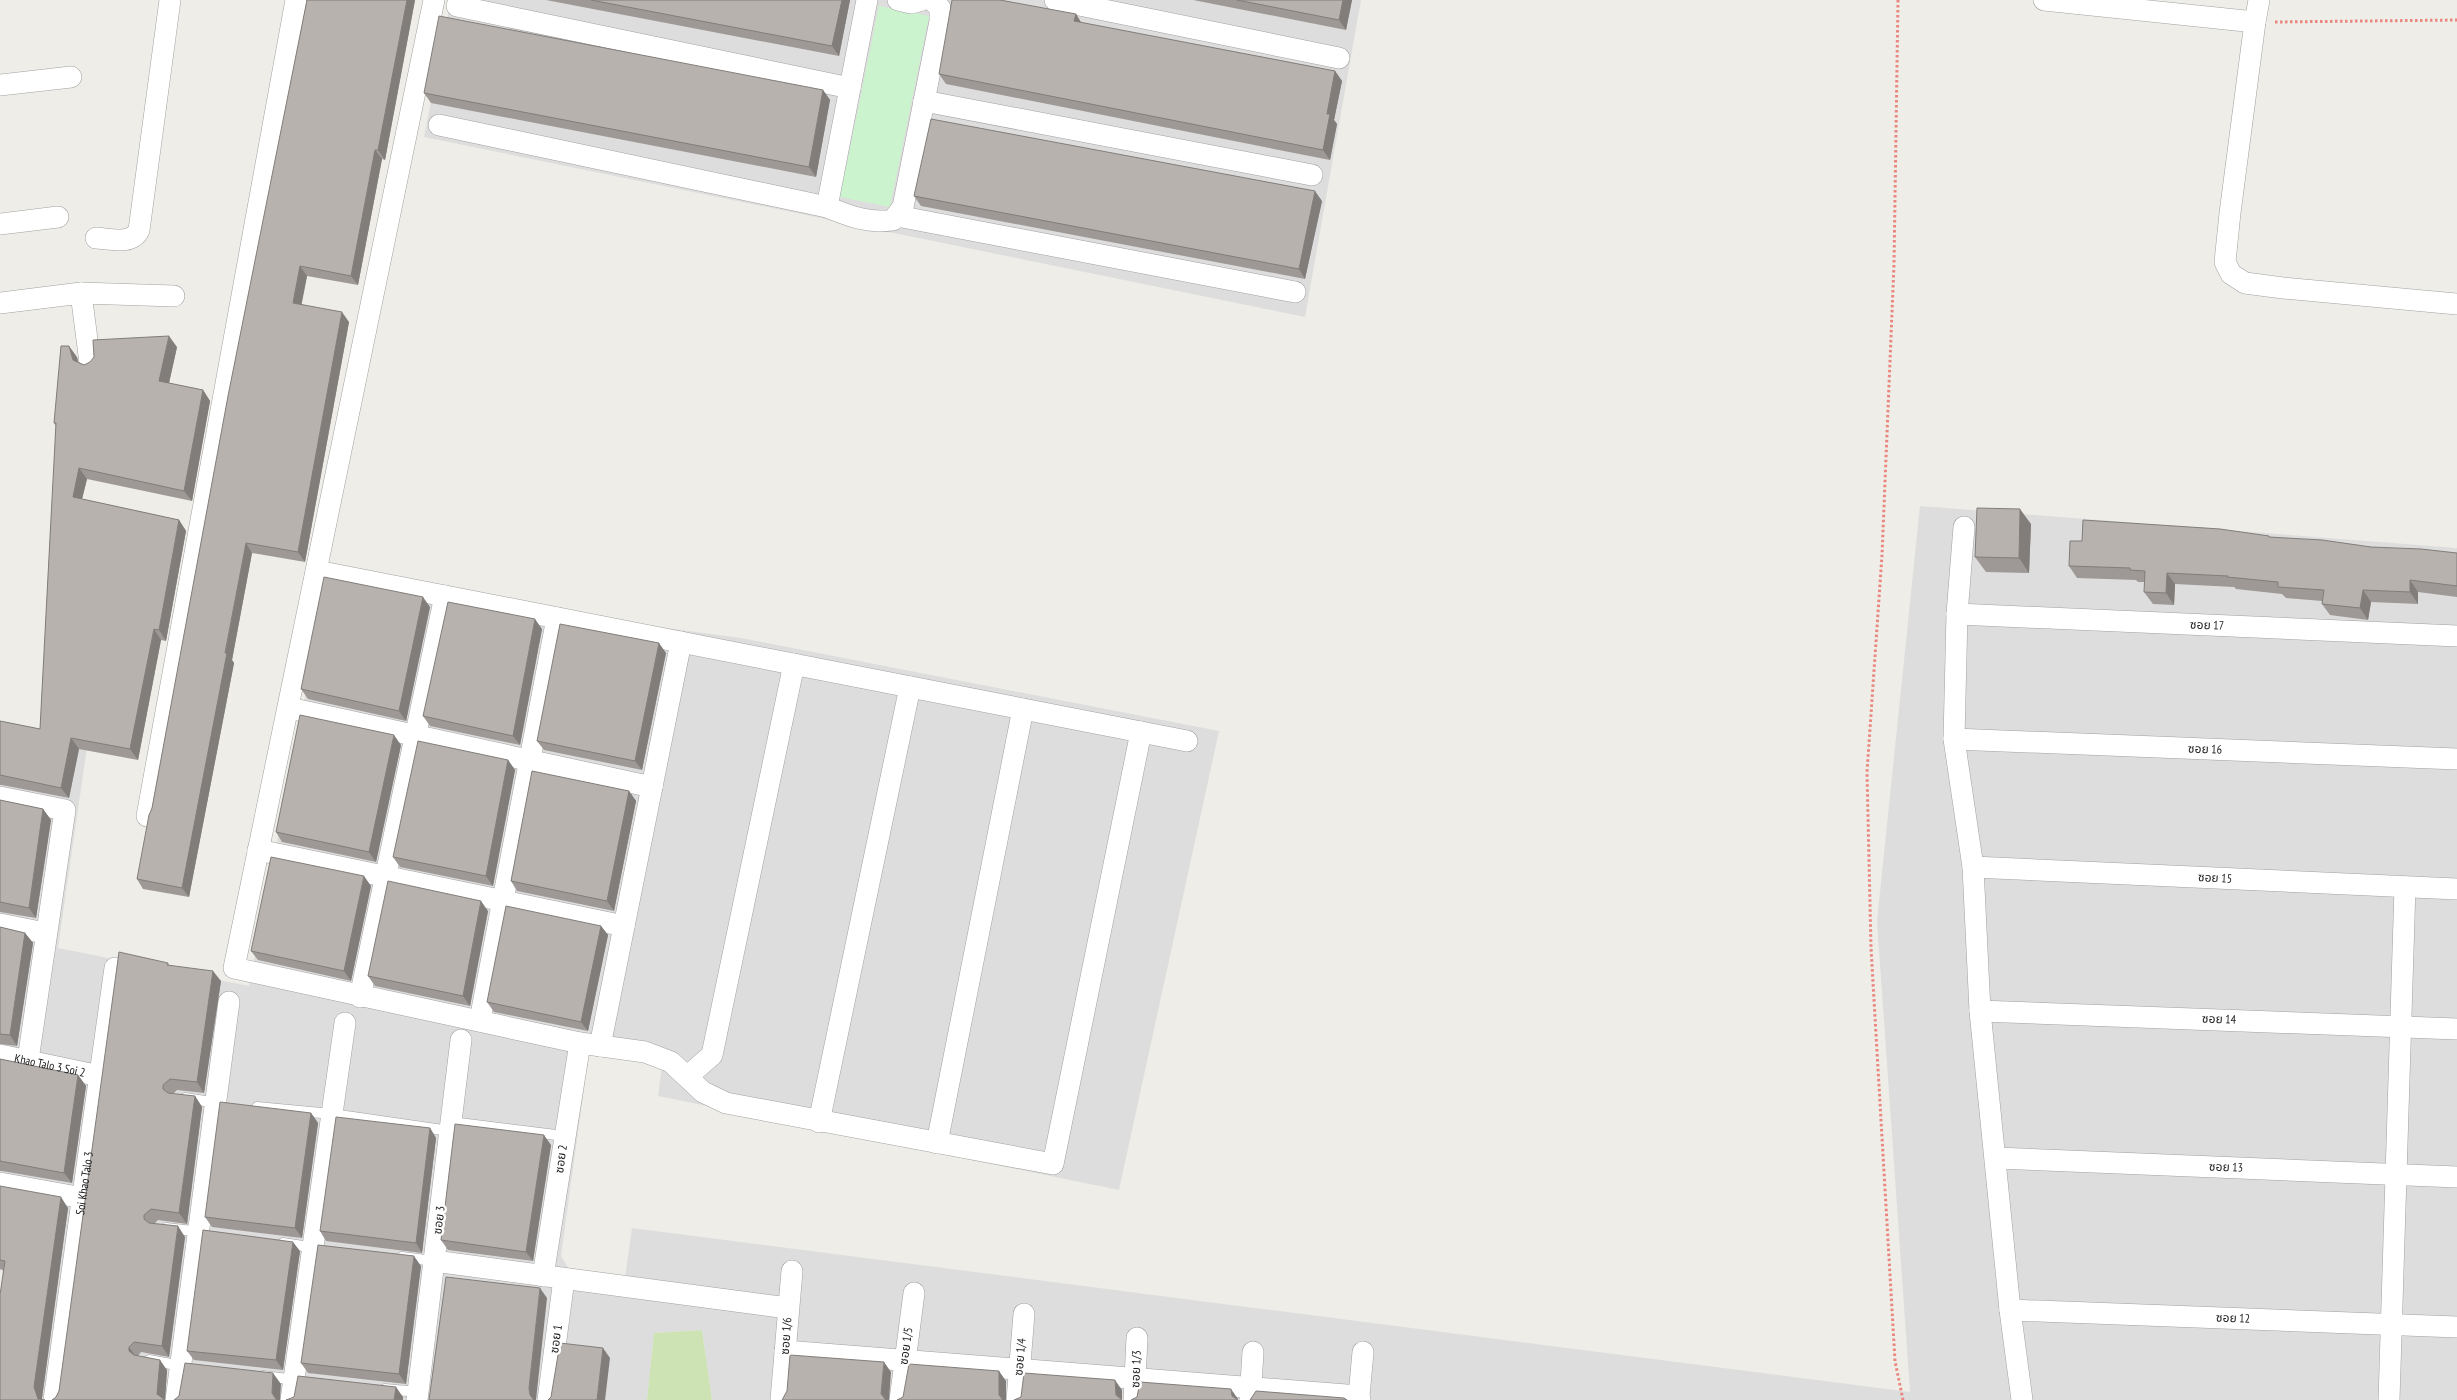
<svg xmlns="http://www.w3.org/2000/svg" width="2457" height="1400" font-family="'PT Sans Narrow','Noto Sans Thai',sans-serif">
<rect width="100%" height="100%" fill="#efede8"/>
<g fill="#dedddd">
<path d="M451,0H1361L1305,317L424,137Z"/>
<path d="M1920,506L2457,548V1400H712L702,1330L654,1333L647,1400H0L14,1274L0,1271V730L87,747L58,948L249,986L327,583L741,638L1219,731L1119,1190L658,1096L662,1066L589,1052L561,1256L569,1269L625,1278L632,1228L1910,1392L1877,921Z"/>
</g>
<path fill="#cde3b4" d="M702,1330L712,1400H647L654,1333Z"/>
<path fill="#cbf3cd" d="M879,6L929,16L890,207L840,197Z"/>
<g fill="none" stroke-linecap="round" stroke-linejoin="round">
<g stroke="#a1a1a1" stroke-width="11">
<g id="service">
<path d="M185,1098L218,1103"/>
<path d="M257,1107L332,1114L450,1131"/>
<path d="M451,1122L564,1136"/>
<path d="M166,1228L202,1232"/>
<path d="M283,1243L316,1248"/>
<path d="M402,1257L434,1261"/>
<path d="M149,1360L182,1366"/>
<path d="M263,1376L296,1380"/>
<path d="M385,1389L418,1392"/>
</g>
</g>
<g stroke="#a1a1a1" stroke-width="22">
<g id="minor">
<path d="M434,0L234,968L580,1043L645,1052L671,1062L703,1092L726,1103L1053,1164L1141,732"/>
<path d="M898,0L911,3L922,0"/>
<path d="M1055,0L1339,58"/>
<path d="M2044,0L2255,22L2259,0"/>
<path d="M457,6L850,88"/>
<path d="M2255,22L2230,213L2225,262L2231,274L2245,283L2283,288L2457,304"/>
<path d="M0,85L71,77"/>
<path d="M924,101L1312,175"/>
<path d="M439,125L827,207C850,216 868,224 893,220L903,207L940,21V8L932,0"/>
<path d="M827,207L867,0"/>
<path d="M897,216L1295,292"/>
<path d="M0,224L58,217"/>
<path d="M96,238C111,239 132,245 139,230L170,0"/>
<path d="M81,293L174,296"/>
<path d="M0,303L81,293L90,363"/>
<path d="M1964,527L1957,614L1954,739L1973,867L1980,1011L2010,1310L2022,1400"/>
<path d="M317,571L1187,741"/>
<path d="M1957,614L2457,636"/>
<path d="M289,708L652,787"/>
<path d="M1954,739L2457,759"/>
<path d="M0,797L65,810L28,1060"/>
<path d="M147,816L296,0"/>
<path d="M258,850L624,926"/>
<path d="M1973,867L2457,889"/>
<path d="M0,924L45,933"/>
<path d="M360,997L445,596"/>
<path d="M1980,1011L2457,1029"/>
<path d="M480,1020L557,618"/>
<path d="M600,1046L681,642"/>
<path id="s1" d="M0,1055L100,1076"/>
<path d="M688,1076L712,1055L794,664"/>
<path d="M819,1122L910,687"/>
<path d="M937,1143L1023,709"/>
<path d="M1996,1158L2457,1177"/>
<path d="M0,1183L83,1198"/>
<path d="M434,1261L788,1308"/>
<path d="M543,1276L580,1043"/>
<path d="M2010,1310L2457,1327"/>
<path d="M785,1351L1359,1396"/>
<path id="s2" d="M54,1400L115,968"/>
<path d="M176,1400L229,1002"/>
<path d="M291,1400L345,1023"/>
<path d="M417,1400L461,1040"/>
<path d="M548,1400L564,1279"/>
<path d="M781,1400L792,1271"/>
<path d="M900,1400L914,1293"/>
<path d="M1017,1400L1024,1314"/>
<path d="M1134,1400L1137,1338"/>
<path d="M1250,1400L1253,1352"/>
<path d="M1360,1400L1359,1396L1363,1352"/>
<path d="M2389,1400L2405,887"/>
</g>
</g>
<g stroke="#e9877f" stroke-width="3" stroke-dasharray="2.5 2.5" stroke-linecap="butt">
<path d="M1898,0L1894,264L1882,555L1867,772L1871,948L1895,1361L1903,1400"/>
<path d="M2275,22L2457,20"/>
</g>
<use href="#service" stroke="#fff" stroke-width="10"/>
<use href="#minor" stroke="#fff" stroke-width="21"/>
</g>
<g fill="#9e9996">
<path d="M307,0H415L385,160L382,159L358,285L307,276L301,304L349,322L305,562L252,553L232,660L234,663L189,897L143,889L137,879L152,808Z"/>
<path d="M546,0H850L839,56Z"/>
<path d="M1193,0H1352L1346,30Z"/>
<path d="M1076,14L1081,23L1335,71L1342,81L1334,120L1337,124L1330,160L946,84L939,74Z"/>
<path d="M823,90L830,100L816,177L431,103L424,93Z"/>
<path d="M914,196L1322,201L1305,279L921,206Z"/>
<path d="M177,347L169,383L203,390L210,401L192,501L87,479L82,499L179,520L186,531L166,641L161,640L138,760L79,749L69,798L2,785H0V721L40,729L56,426L54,423L77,357L78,362L84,365Z"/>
<path d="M2031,524L2029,573L1986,572L1975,557Z"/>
<path d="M2271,537L2371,547L2457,553V597L2418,592V604L2371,602L2368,620L2330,615L2322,604V601L2286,598L2282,594L2236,589L2234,587L2175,584L2174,605L2153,604L2144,592L2145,582H2138L2136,580L2077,578L2069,566L2082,541Z"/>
<path d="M430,607L406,721L308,699L301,689Z"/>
<path d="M542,629L520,745L430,726L423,716Z"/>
<path d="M666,653L642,770L544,750L537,741Z"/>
<path d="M401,745L376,862L282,842L276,832Z"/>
<path d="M508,760L515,770L493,886L400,867L393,857Z"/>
<path d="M629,791L636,801L614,911L517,891L511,881Z"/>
<path d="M0,800L43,809L51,820L36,918L0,912Z"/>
<path d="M371,886L351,981L258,960L251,951Z"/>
<path d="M488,911L470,1006L375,986L368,976Z"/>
<path d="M601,926L608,935L588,1031L494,1012L487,1002Z"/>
<path d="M0,927L25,933L33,943L17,1046L0,1044Z"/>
<path d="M168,963L169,965L221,981L204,1093L177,1090L173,1094L195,1096L202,1107L187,1224L158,1220L154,1224L185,1237L169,1357L141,1352L138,1356L167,1370L165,1400L56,1397L59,1391Z"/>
<path d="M0,1059L78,1075L86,1086L72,1183L2,1171H0Z"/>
<path d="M311,1113L318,1123L302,1238L212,1227L205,1217Z"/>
<path d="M430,1128L436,1138L422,1253L326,1241L320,1231Z"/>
<path d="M551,1145L533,1261L448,1250L441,1240Z"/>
<path d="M0,1186L68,1208L42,1398L0,1400L3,1270L0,1269Z"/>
<path d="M300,1251L283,1370L194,1360L187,1351Z"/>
<path d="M421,1266L406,1384L308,1373L301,1363Z"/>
</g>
<g fill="#817d7a">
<path d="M407,0H415L385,160L378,150Z"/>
<path d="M842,0H850L839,56L832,46Z"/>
<path d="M1343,0H1352L1346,30L1339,20Z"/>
<path d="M1076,14L1082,24L1074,21Z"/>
<path d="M1335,71L1342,81L1334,120L1337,124L1330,160L1323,150L1327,114Z"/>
<path d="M823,90L830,100L816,177L809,167Z"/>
<path d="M375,150L382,159L358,285L351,276Z"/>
<path d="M1315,191L1322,201L1305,279L1299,269Z"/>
<path d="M300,266L307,276L300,313L293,303Z"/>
<path d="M342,312L349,322L305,562L298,552Z"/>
<path d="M169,336L177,347L167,392L159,381Z"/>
<path d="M69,346L77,357L80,371L73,360Z"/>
<path d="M203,390L210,401L192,501L184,491Z"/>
<path d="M79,468L87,479L80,507L73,497Z"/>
<path d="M2020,509L2031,524L2029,573L2019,558Z"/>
<path d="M179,520L186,531L166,641L159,630Z"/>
<path d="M246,543L252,553L232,660L234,663L189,897L182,888Z"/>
<path d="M2167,573L2175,584L2174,605L2166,593Z"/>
<path d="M2410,580L2418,592V604L2410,592Z"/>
<path d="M2363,590L2371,602L2368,620L2360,608Z"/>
<path d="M423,597L430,607L406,721L399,711Z"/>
<path d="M535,619L542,629L520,745L513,736Z"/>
<path d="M154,629L161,640L138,760L130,749Z"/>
<path d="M659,643L666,653L642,770L635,761Z"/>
<path d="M394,735L401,745L376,862L369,852Z"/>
<path d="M71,738L79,749L69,798L61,788Z"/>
<path d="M508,760L515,770L493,886L486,876Z"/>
<path d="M629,791L636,801L614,911L607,901Z"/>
<path d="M43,809L51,820L36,918L29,908Z"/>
<path d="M364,876L371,886L351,981L344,971Z"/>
<path d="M481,901L488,911L470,1006L463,996Z"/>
<path d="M601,926L608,935L588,1031L581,1022Z"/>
<path d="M25,933L33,943L17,1046L10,1035Z"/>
<path d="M213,971L221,981L204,1093L197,1082Z"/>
<path d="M78,1075L86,1086L72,1183L64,1173Z"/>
<path d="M195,1096L202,1107L187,1224L179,1213Z"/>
<path d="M311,1113L318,1123L302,1238L295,1228Z"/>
<path d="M430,1128L436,1138L422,1253L416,1243Z"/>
<path d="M544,1135L551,1145L533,1261L526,1252Z"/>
<path d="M61,1197L68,1208L42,1398V1400L38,1399L34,1387Z"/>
<path d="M178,1226L185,1237L169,1357L162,1346Z"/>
<path d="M293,1242L300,1251L283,1370L276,1360Z"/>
<path d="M414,1256L421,1266L406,1384L399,1374Z"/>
<path d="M540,1288L547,1298L536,1400H533L530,1395L529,1388Z"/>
<path d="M129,1347L136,1357L129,1351Z"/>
<path d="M603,1348L610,1358L605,1400H597Z"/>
<path d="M160,1360L167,1370L165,1400L157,1394Z"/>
<path d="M884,1362L891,1372L889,1400H885L881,1394Z"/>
<path d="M999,1371L1006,1381V1400H1002L999,1395Z"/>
<path d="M273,1373L281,1384L280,1400H276L272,1393Z"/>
<path d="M1115,1380L1122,1390V1400L1116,1395Z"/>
<path d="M396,1387L403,1397V1400H394Z"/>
<path d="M1231,1389L1238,1399V1400L1232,1396Z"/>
</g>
<g fill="#b8b2ae" stroke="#817d7a">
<path d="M307,0H407L378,150H375L351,276L300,266L293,303L342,312L298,552L246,543L225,653H227L182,888L137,879L149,815L152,808L228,396Z"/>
<path d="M591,0H842L832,46Z"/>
<path d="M952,0H1000L1076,14L1074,21L1335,71L1327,114H1330L1323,150L939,74Z"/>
<path d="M1237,0H1343L1339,20Z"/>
<path d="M439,16L823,90L809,167L424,93Z"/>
<path d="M931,119L1315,191L1299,269L914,196Z"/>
<path d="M169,336L159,381L203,390L184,491L79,468L73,497L179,520L159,630L154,629L130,749L71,738L61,788L0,775V721L40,729L56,423H54L61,346H69L73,360L84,365L90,362L94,357L93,340Z"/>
<path d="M1977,508L2020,509L2019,558L1975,557Z"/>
<path d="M2083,520L2220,529L2269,536V537L2322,540L2371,547L2421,549L2457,553V586L2410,580V592L2363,590L2360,608L2322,604L2324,590L2278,587V582L2227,577L2228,576L2167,573L2166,593L2144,592L2145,571L2130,570V568L2069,566L2070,541H2082Z"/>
<path d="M324,577L423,597L399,711L301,689Z"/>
<path d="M448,602L535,619L513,736L423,716Z"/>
<path d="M560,624L659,643L635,761L537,741Z"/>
<path d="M300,715L394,735L369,852L276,832Z"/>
<path d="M418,741L508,760L486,876L393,857Z"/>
<path d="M532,771L629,791L607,901L511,881Z"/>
<path d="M0,800L43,809L29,908L0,902Z"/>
<path d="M271,857L364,876L344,971L251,951Z"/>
<path d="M388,881L481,901L463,996L368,976Z"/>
<path d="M506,906L601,926L581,1022L487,1002Z"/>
<path d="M0,927L25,933L10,1035L0,1034Z"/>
<path d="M119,952L168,963L167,965L213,971L197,1082L170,1079L163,1085V1089L168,1093L195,1096L179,1213L151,1209L144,1215V1219L149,1223L178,1226L162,1346L134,1342L129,1347V1351L134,1355L160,1360L157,1394L165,1400H52L56,1397L59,1391Z"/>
<path d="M0,1059L78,1075L64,1173L0,1161Z"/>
<path d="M220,1102L311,1113L295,1228L205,1217Z"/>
<path d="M336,1117L430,1128L416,1243L320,1231Z"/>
<path d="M455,1124L544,1135L526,1252L441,1240Z"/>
<path d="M0,1186L61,1197L34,1387L38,1399L45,1400H0V1295L5,1261L0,1260Z"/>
<path d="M203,1230L293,1242L276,1360L187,1351Z"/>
<path d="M318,1245L414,1256L399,1374L301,1363Z"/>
<path d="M446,1277L540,1288L529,1388L530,1395L534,1400H429Z"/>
<path d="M560,1343L603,1348L597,1400H548L551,1397Z"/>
<path d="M790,1355L884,1362L881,1394L886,1400H782L787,1391Z"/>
<path d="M185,1363L273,1373L272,1393L276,1399L278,1400H174L179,1396Z"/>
<path d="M909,1364L999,1371V1395L1003,1400H897L903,1397Z"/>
<path d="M1024,1373L1115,1380L1116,1395L1122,1400H1014L1021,1397Z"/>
<path d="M298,1376L396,1387L394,1400H286L294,1397Z"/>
<path d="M1140,1382L1231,1389L1232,1396L1238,1400H1131L1137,1397Z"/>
<path d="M1256,1391L1344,1398L1347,1400H1250Z"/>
</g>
<g text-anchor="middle" stroke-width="5" stroke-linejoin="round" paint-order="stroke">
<g font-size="12" fill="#202020" stroke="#fff">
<text transform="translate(2207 625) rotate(2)" y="4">ซอย 17</text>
<text transform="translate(2205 749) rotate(2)" y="4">ซอย 16</text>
<text transform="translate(2215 878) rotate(3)" y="4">ซอย 15</text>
<text transform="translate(2219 1019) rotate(2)" y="4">ซอย 14</text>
<text dy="4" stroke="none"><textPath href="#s1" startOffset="51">Khao Talo 3 Soi 2</textPath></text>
<text transform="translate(561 1159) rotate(-82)" y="4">ซอย 2</text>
<text transform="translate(2226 1167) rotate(2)" y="4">ซอย 13</text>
<text dy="4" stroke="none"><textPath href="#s2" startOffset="219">Soi Khao Talo 3</textPath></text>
<text transform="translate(439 1220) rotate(-83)" y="4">ซอย 3</text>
<text transform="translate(2233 1318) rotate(2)" y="4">ซอย 12</text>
<text transform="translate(786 1336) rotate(-86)" y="4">ซอย 1/6</text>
<text transform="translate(556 1339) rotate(-82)" y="4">ซอย 1</text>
<text transform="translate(906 1346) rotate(-82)" y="4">ซอย 1/5</text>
<text transform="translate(1020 1357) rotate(-85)" y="4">ซอย 1/4</text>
<text transform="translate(1136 1369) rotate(-88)" y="4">ซอย 1/3</text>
</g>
</g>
</svg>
